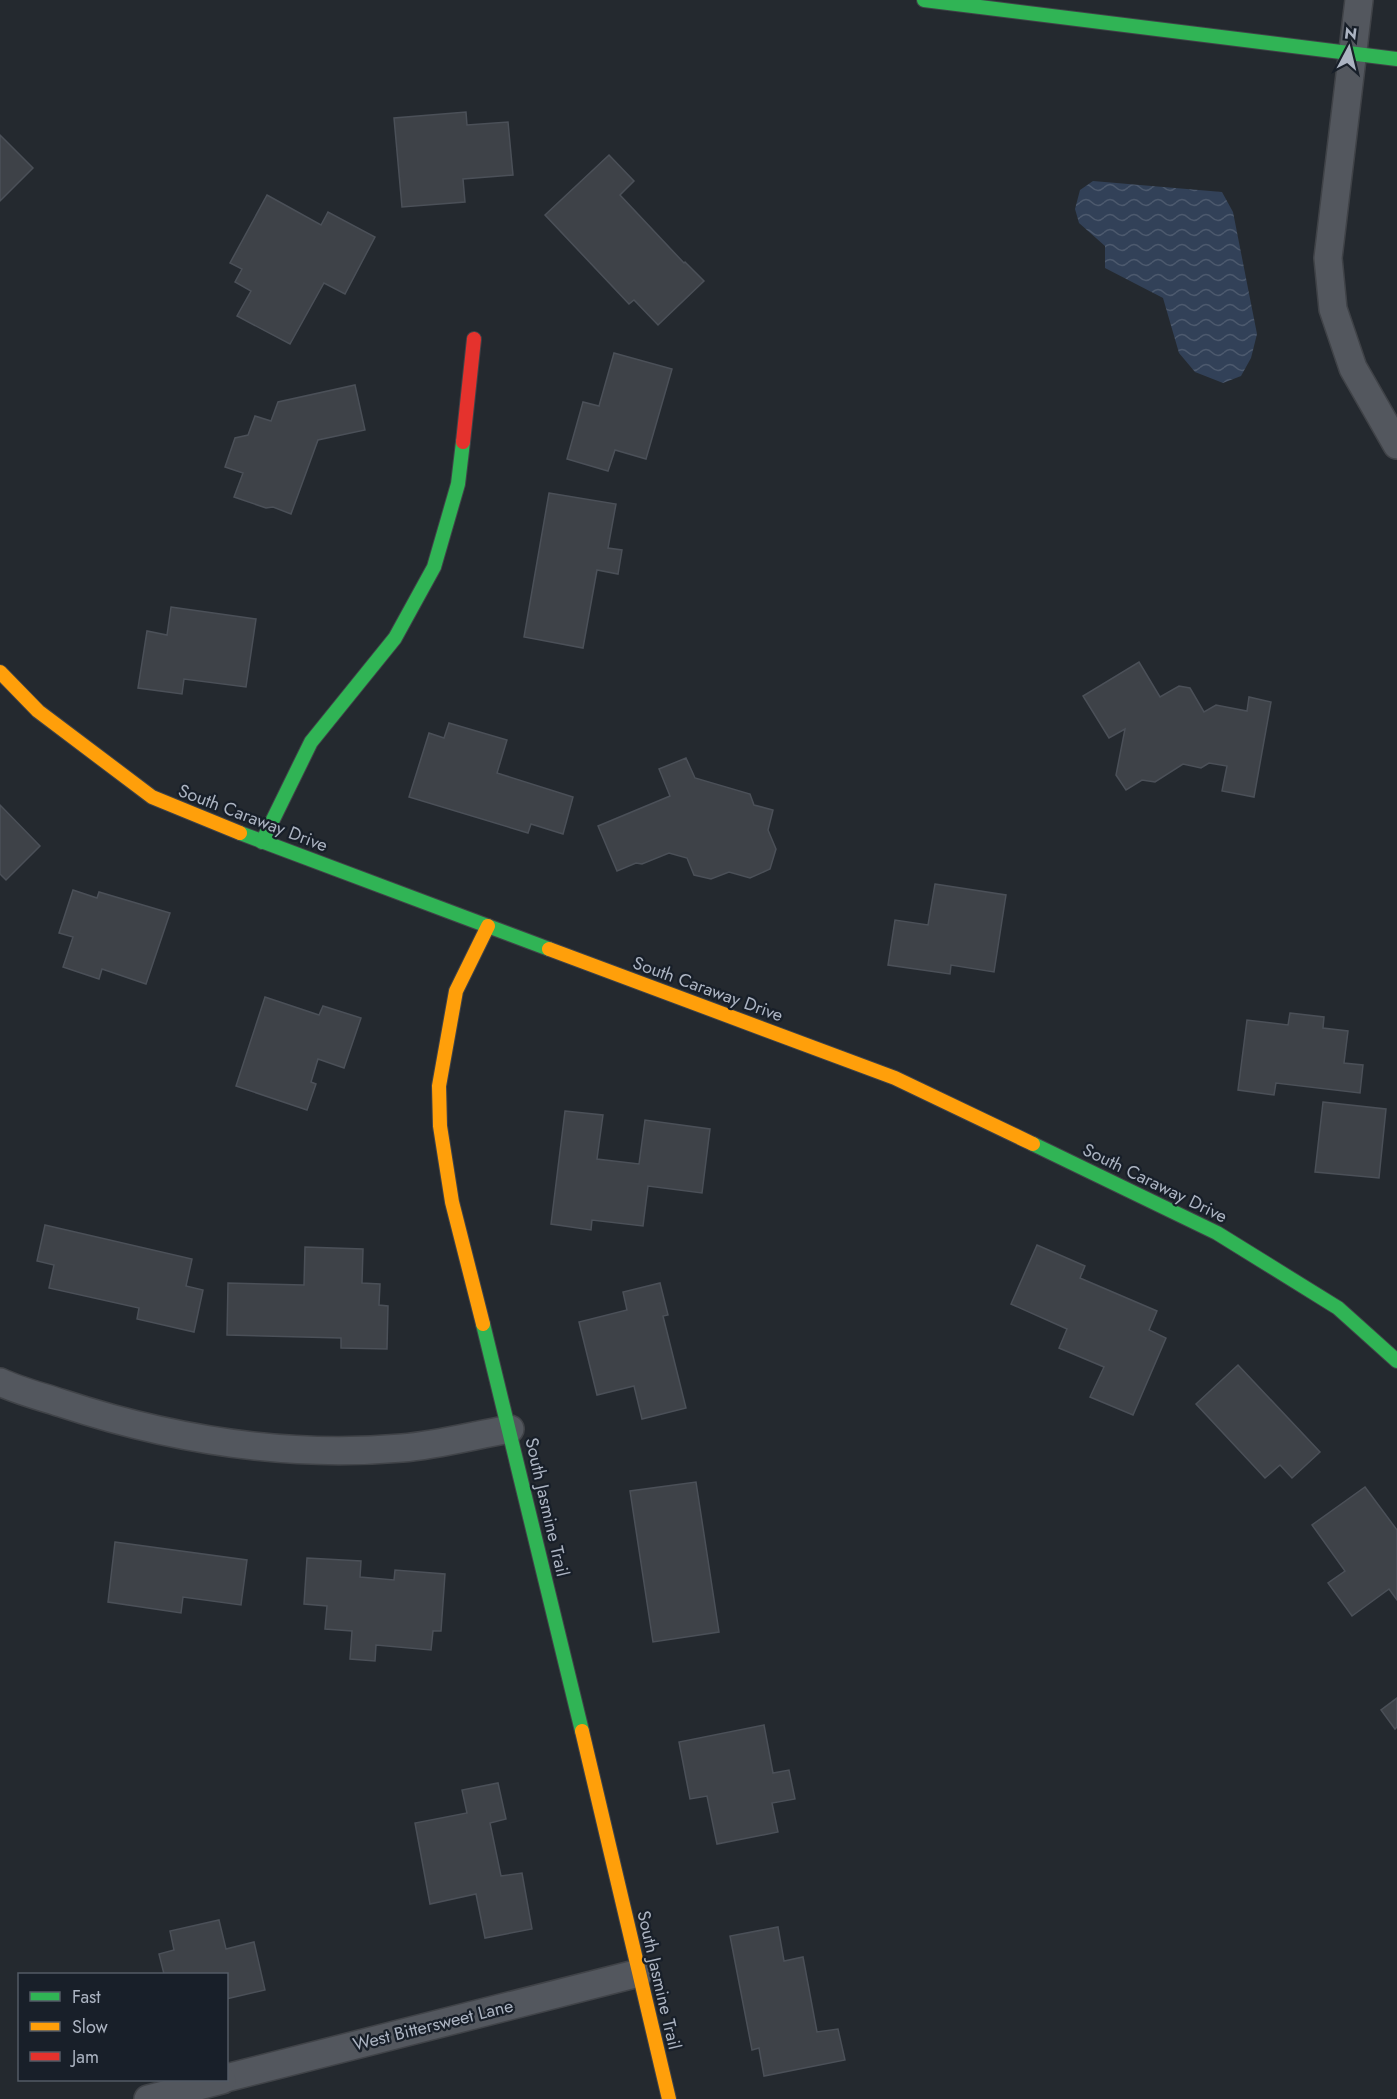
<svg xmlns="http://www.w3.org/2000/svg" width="1397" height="2099" font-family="Jost,sans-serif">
<defs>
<pattern id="water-waves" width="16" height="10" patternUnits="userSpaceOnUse" patternTransform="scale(1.5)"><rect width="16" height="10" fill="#324158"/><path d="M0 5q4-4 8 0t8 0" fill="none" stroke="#4d5a6e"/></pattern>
</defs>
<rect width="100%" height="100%" fill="#24292f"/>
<path fill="url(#water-waves)" d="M1093,181L1222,192L1233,212L1257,334L1251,358L1241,376L1223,383L1195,372L1179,353L1163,298L1105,268V246L1079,223L1075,209L1080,190Z"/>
<g fill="#3e4248" stroke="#4b5058" stroke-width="1.5">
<path d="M466,112L467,125L508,122L513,175L463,179L465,202L402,207L394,118Z"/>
<path d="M0,135L33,168L0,201Z"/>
<path d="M609,155L634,181L620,195L684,263L685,262L704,281L658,325L634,300L629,304L545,215Z"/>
<path d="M267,195L321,225L328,212L375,237L345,294L324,283L290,344L237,316L251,291L235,282L242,269L230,263Z"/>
<path d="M614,353L672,369L646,459L615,450L608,471L567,459L583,402L599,406Z"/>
<path d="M355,385L365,430L318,440L291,514L273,507L266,508L234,497L243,473L225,467L235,438L248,435L255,416L271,421L278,402Z"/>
<path d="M549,493L616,504L608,548L622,550L618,574L597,570L583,648L524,637Z"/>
<path d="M171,607L256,619L246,687L184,679L182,694L138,688L147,631L167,635Z"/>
<path d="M1139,662L1160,697L1179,686L1190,688L1204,712L1216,705L1247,711L1249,697L1271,702L1254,797L1222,791L1227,766L1209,763L1201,768L1183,764L1155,782L1142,780L1126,790L1116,775L1125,729L1109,738L1083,696Z"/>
<path d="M449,723L507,740L497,773L573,797L563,834L531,824L528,833L409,797L429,733L444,738Z"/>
<path d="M686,758L695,778L750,794L754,805L773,810L768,830L776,849L770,869L750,878L729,872L711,879L694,875L687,858L669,853L642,864L636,863L617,871L598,826L670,796L659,769Z"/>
<path d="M0,805L40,846L6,880L0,874Z"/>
<path d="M935,884L1006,895L994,972L951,965L950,974L888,965L895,920L928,925Z"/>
<path d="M73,890L97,898L99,892L170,913L146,984L102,969L99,979L63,967L73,937L59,933Z"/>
<path d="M265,997L319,1015L323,1006L361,1018L344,1068L318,1059L311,1082L316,1084L307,1110L236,1086Z"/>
<path d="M1290,1013L1324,1017L1323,1028L1348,1031L1344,1063L1363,1065L1360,1093L1276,1083L1274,1095L1238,1090L1247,1020L1288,1025Z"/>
<path d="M1323,1102L1386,1109L1379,1178L1315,1172Z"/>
<path d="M565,1111L603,1115L597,1159L639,1164L645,1120L710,1129L702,1193L648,1186L643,1226L592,1220L591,1230L551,1224Z"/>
<path d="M45,1225L192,1259L186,1286L203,1290L194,1332L137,1319L139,1308L49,1288L54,1265L37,1261Z"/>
<path d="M1037,1245L1085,1266L1080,1278L1157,1311L1149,1330L1166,1338L1133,1415L1090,1397L1104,1367L1059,1348L1067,1329L1011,1304Z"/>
<path d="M305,1247L363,1249L362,1283L380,1284L379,1305L388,1306L387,1349L341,1348V1338L227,1335L228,1283L304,1285Z"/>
<path d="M660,1283L668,1315L663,1316L686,1408L642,1419L634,1386L597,1395L579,1322L627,1310L623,1292Z"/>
<path d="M1238,1365L1320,1452L1292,1478L1280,1465L1265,1478L1196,1404Z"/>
<path d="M696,1482L719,1632L653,1642L630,1491Z"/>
<path d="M1365,1487L1397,1530V1600L1389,1589L1352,1616L1328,1583L1345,1571L1312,1525Z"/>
<path d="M115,1542L247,1560L241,1605L183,1597L181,1613L108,1602Z"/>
<path d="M307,1558L361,1561L360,1577L394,1580L395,1570L445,1574L441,1631H433L431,1650L376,1645L375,1661L350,1659L352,1631L325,1629L327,1606L304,1604Z"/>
<path d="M1397,1698V1727L1395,1729L1381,1710Z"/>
<path d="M764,1725L773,1773L789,1770L795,1799L772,1803L778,1832L717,1844L707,1796L690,1799L679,1742Z"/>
<path d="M498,1783L506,1819L490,1823L501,1876L522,1873L532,1929L485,1938L476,1894L430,1904L415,1823L467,1813L462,1790Z"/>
<path d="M219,1920L226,1949L254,1942L265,1990L226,1999V1974H164L159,1954L174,1950L170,1931Z"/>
<path d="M778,1927L784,1961L803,1957L817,2032L838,2029L845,2060L764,2076L759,2048L752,2050L730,1936Z"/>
</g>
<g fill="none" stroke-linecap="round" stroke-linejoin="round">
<g stroke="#404348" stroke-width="30">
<g id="street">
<path d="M1359,0L1328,258L1333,309L1353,368L1397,445"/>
<path d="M0,1382C19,1391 40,1396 61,1403C170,1439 287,1458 402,1448C438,1445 475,1435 510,1429"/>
<path d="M226,2078L639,1973"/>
<path d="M148,2099L222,2080"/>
</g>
</g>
<g stroke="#404348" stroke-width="16">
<g id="fast">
<path d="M924,0L1397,59"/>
<path d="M240,833L549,949"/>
<path d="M262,842L311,742L395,638L434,567L458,484L463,442"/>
<path d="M1033,1144L1217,1233L1338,1308L1397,1361"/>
<path d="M483,1324L582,1731"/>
</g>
</g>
<g stroke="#404348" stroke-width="16">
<g id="slow">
<path d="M0,672L38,711L152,797L240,833"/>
<path d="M549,949L895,1078L1033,1144"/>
<path d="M483,1324L452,1202L440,1126L439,1086L456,991L488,926"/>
<path d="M582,1731L669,2099"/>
</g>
</g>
<g stroke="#404348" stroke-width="16">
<path id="jam" d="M463,442L474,339"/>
</g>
<use href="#street" stroke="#53575e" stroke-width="27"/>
<use href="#fast" stroke="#30b455" stroke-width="14"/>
<use href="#slow" stroke="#ff9f0a" stroke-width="14"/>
<use href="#jam" stroke="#e5322d" stroke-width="14"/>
</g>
<g text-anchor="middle" stroke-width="4.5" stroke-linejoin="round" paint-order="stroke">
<g font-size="18" fill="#acb4c2" stroke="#181f29">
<text transform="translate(253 818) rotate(21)" y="6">South Caraway Drive</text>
<text transform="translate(708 989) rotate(20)" y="6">South Caraway Drive</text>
<text transform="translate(1155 1183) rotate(26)" y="6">South Caraway Drive</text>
<text transform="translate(547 1507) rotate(77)" y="6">South Jasmine Trail</text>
<text transform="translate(659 1980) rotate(77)" y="6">South Jasmine Trail</text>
<text transform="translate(433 2025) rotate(-14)" y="6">West Bittersweet Lane</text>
</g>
</g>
<rect x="18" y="1973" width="210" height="108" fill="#181f29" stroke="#535b66" stroke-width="1.5"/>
<rect x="30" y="1992" width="30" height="9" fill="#30b455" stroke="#535b66" stroke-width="1.5"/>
<text x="72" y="2003" font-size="18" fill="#acb4c2">Fast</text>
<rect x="30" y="2022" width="30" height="9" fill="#ff9f0a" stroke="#535b66" stroke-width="1.5"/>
<text x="72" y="2033" font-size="18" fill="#acb4c2">Slow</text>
<rect x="30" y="2052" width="30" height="9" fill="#e5322d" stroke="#535b66" stroke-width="1.5"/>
<text x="72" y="2063" font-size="18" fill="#acb4c2">Jam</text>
<g transform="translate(1349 48) rotate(7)" stroke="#181f29" stroke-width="4.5" paint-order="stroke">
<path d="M0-4.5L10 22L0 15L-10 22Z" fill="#acb4c2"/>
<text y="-9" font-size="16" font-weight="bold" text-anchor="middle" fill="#acb4c2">N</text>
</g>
</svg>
